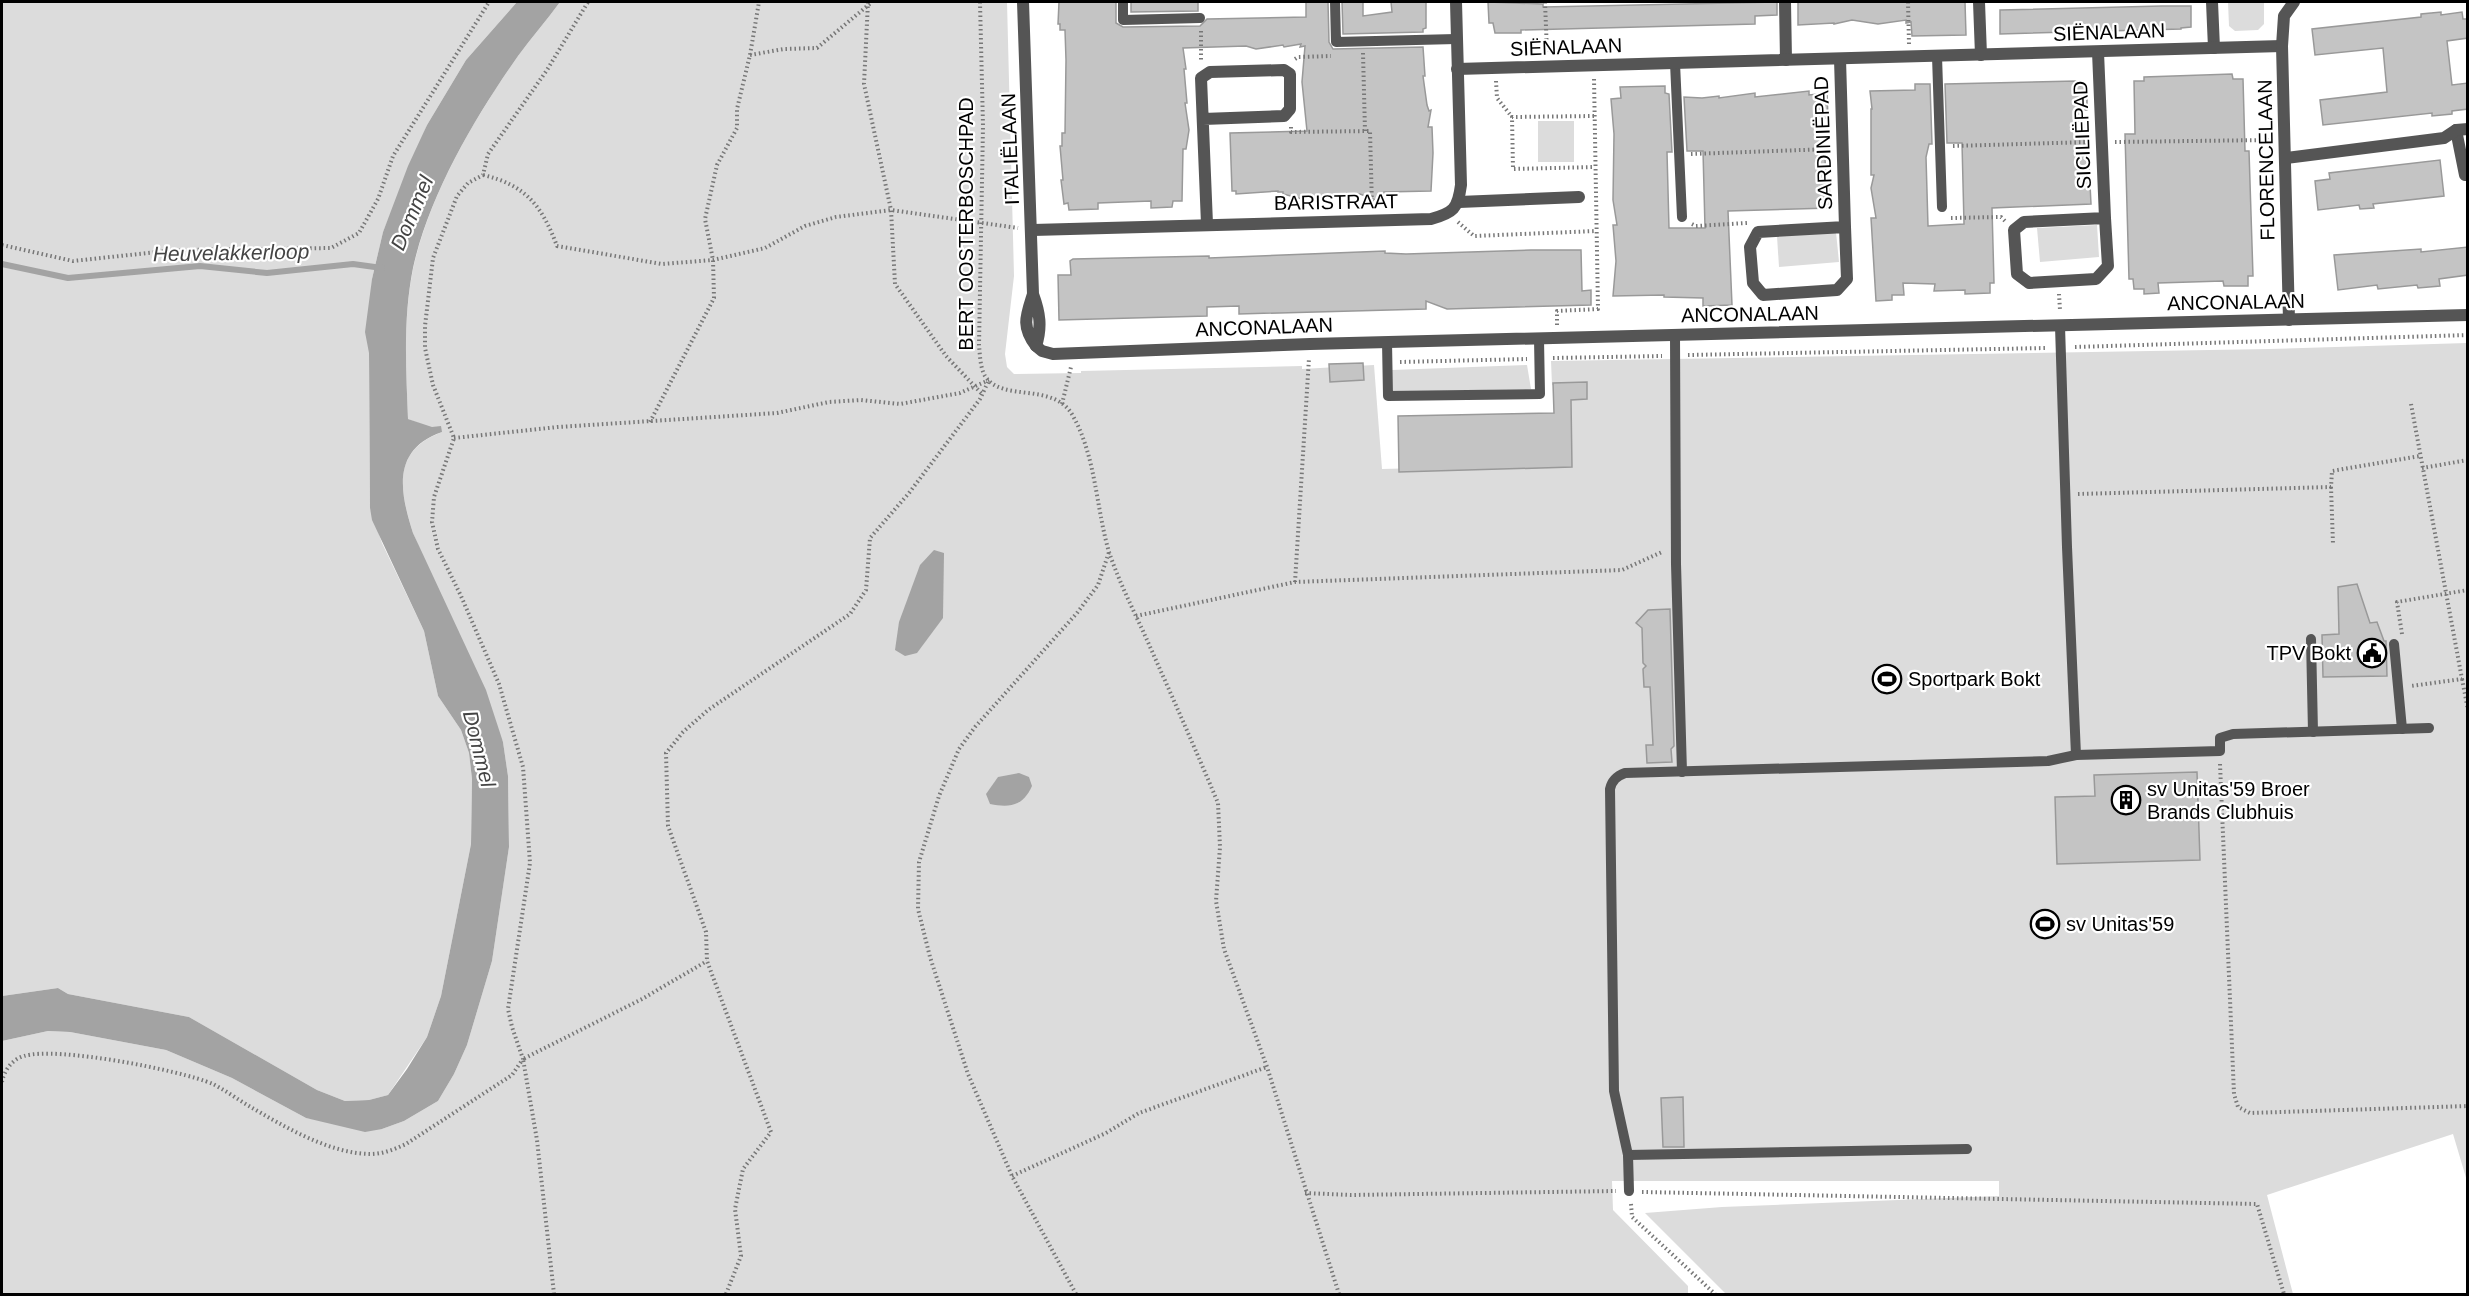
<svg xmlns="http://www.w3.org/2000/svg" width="2469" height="1296" font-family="Helvetica,sans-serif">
<rect width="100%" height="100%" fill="#fff"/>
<g fill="#dcdcdc">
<path d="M2,2H517L466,60L427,125L383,232L372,279L369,353L370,508L382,543L424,631L438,696L461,730L469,753L472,779L471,844L441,996L427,1037L388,1095L369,1100L345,1101L317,1090L189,1017L68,994L58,988L2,996Z"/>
<path d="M560,2H1007L1014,276L1005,354L1007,367L1014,374L1081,373V371L1302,366V369L1374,365L1382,469L1569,464L1567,384L1552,385L1551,361L2269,349L2467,343V1181L2453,1134L2267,1195L2293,1294H1726L1645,1213L1722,1207L1999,1196V1181H1612L1613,1210L1688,1286V1294H2V1041L48,1031L70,1032L166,1050L232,1078L306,1118L382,1129L404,1121L438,1101L454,1074L467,1045L492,961L509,847L508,776L503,742L413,533C400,491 391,451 442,432L408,419C406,368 403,319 413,269C429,195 475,117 518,56C531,38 547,20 560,2Z"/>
<path d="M2228,2H2264V24L2258,30L2235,31L2229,26Z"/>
<rect x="1538" y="121" width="36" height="41"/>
<path d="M2097,225L2099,257L2040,262L2037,228Z"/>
<path d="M1836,232L1839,262L1779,267L1777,236Z"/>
<path d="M1527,365L1531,389L1392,392V370Z"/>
</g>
<g fill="#a3a3a3">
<path d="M517,2H560C547,20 531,38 518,56C475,117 429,195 413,268C403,318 406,368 408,419L432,427L441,426L442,432C391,450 400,492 413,533L486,690L503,742L508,776L509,847L492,961L467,1045L454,1074L438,1101L404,1121L382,1129L365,1132L306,1118L232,1078L166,1050L70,1032L48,1031L2,1041V996L58,988L68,994L189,1017L317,1090L345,1101L369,1100L388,1095L407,1069L427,1037L441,996L471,844L472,779L469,753L461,730L438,696L424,631L372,520L370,508L369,353L365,332L372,279L383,232L408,166L427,125L466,60Z"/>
<path d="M934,550L944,553L943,618L917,653L905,656L895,650L899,622L920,565Z"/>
<path d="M1019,773L1029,777L1032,786C1023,806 1010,808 990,804L986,794L998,777Z"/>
</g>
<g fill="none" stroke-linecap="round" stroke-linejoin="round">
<path stroke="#a3a3a3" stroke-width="6" d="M2,264L68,278L200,266L267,273L353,264L382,268"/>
</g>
<g fill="#c4c4c4" stroke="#999" stroke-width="1.5">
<path d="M1059,2H1116V23L1123,27L1200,26L1207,19L1306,17V2H1328L1329,42L1333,49L1423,47L1425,76H1423L1427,105L1429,111L1431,110L1428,127H1432L1433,153L1431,191L1384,192V203L1360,194L1329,197V195L1302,199L1283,194V192H1278V191L1236,194V191H1232L1230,133L1307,131L1302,82L1305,46L1300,47L1301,44L1284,47L1283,45L1256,49L1246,46L1183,48L1186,69H1184L1187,103H1185L1189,130L1186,149H1183L1182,201H1173L1172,207L1151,208V201L1098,203V209L1069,210L1068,203L1064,204L1061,180H1063L1060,146H1062V133H1065L1066,60L1065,30H1060V24H1058Z"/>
<path d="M1131,2H1198V11L1131,12Z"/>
<path d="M1342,2H1363V16L1392,12L1391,2H1426V28L1423,29V32L1343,34Z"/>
<path d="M1488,2L1543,4V7L1777,2V15L1755,16V24L1521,30V33H1495L1493,23H1489Z"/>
<path d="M1798,2H1965L1966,35L1912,36L1911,22L1906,23V20L1878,24L1852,20L1834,24V23L1798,25Z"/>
<path d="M2162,6H2191V27L2181,28V29L2000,34V10Z"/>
<path d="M2441,12V15L2462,12L2463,19H2468V38L2447,41L2452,85L2468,83V109L2452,111V114L2432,116V113L2323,125L2320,100L2387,92L2383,48L2315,55L2312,29L2421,17V14Z"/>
<path d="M2232,74L2233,79H2243L2245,151H2249L2253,276H2248V286H2224L2223,281L2158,283L2159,293L2144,294V289H2134L2133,279H2129L2125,134H2135L2134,81H2144V77Z"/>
<path d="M2076,81L2077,86L2087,85V110H2083L2084,144H2088L2091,204L1992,208L1994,283H1990V293L1965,294V290L1934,291L1935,284L1903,283L1904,295H1892V300L1876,301L1871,218H1876L1871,188L1874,175H1871V109H1872L1870,91L1915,90V84H1930L1932,144H1929L1926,157L1928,226L1964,224L1962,143H1947L1945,84Z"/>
<path d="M1665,86V93L1669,94L1672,152H1667L1669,228H1705L1703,151H1687L1684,97L1702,98L1719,96V98L1755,93V97L1809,91V95L1827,93L1828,118H1823L1826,179H1829L1830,208L1728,211L1732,305L1703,306V298L1664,297V295L1613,296L1616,261L1613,225H1617L1613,200L1614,134L1611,99L1621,98L1620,87Z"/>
<path d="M2440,160L2444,196L2373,204L2374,208L2360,209L2359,205L2318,210L2315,181L2330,179L2329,173Z"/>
<path d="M2468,247V275L2439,279L2440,286L2418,288L2417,285L2378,289L2377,285L2338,290L2334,255L2421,249V252Z"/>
<path d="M1531,250H1581L1582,291L1591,290V305L1447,309L1426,301V309L1239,314V306L1207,307V316L1059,320L1058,275H1071L1070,261L1073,259L1209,256V258L1385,251V253L1406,254Z"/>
<path d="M1363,363L1364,380L1330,382L1329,364Z"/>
<path d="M1587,382V399L1571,400L1572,467L1399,472L1398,416L1554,413L1553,383Z"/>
<path d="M2357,584L2370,623L2377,622L2384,641H2386L2387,676L2323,677L2322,635L2339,634L2338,587Z"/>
<path d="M1670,609L1674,746L1671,749L1672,762L1647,763L1646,745H1653L1650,687H1644L1643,669L1646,666L1643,663L1642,628L1636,623L1648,610Z"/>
<path d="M2197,772L2200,860L2057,864L2055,797L2095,796L2094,775Z"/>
<path d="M1683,1097L1684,1147H1663L1661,1098Z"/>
</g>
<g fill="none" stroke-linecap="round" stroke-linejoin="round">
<g stroke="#777" stroke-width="4" stroke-dasharray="1.5 3" stroke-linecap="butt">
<path d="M868,2L864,84L891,210L895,284L946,356L982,394"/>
<path d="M980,2L983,126L979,345C980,355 980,367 985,376C1002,403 1054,381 1073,416C1096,457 1096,508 1109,552C1119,582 1134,611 1147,640C1171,694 1195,748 1218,803L1220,847L1216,901L1224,949L1267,1067L1339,1294"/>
<path d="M1545,2L1547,52"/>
<path d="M1908,2L1909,44"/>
<path d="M1201,31V62"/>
<path d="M1363,53L1365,131"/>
<path d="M750,55L784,49L817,48L872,2"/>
<path d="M1295,59L1298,57L1331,56"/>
<path d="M1496,81L1497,98L1512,117"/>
<path d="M1594,116L1512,117L1513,169L1595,167"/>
<path d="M1291,127V132L1370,131L1372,207"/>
<path d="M2115,142L2269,140"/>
<path d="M1953,146L2089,142"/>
<path d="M1691,154L1830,149"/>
<path d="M483,175C526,185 542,206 557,246L662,264L713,260L765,248L805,226L836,217L891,210L1018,228"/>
<path d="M1951,218L2001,217L2005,221"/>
<path d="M1458,222L1474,236L1596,231"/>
<path d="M1692,224L1696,226L1747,223"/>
<path d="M2,245L73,261L176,250L331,248L359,233L378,199L393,156L489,2"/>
<path d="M2059,294L2060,310"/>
<path d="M1557,325V311L1598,309L1594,78"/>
<path d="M2075,347L2468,335"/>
<path d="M1688,355L2046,348"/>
<path d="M1553,358L1662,356"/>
<path d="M1400,362L1527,359"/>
<path d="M1062,404L1071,367"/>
<path d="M2411,404L2462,679L2411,686"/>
<path d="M650,422L714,298L713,260L705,219L717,165L737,128V109L750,55L759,2"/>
<path d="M454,438L558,427L777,413L829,402L861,400L900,404L960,393L989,380"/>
<path d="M2422,468L2468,460"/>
<path d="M2331,487L2333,544"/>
<path d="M2078,494L2331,487L2332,471L2420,456"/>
<path d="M1295,582L1309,358"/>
<path d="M1136,616L1295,582L1622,570L1662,552"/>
<path d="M2402,634L2397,602L2468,590"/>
<path d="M2462,679L2468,710"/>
<path d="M2220,764L2234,1094L2238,1107L2250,1113L2468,1106"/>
<path d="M2,1082C4,1071 12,1059 24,1056C56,1046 180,1070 213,1084C225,1090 237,1099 249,1106C283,1126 330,1154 371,1154C383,1154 395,1149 406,1144L512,1075L523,1059L512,1027L508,1009L530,863L523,767L499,684L461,596L438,549L432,522L434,497L454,438L433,385L425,348V326L433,258L457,196L468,183L483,175L488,154L547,70L588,2"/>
<path d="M1012,1176L1106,1133L1139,1113L1267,1067"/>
<path d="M1642,1192L2257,1204L2284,1294"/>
<path d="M1305,1193L1351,1195L1616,1191"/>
<path d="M1631,1204L1632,1217L1715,1294"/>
<path d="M554,1294L537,1140L523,1059L642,999L707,961"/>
<path d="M726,1294L741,1256L735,1209L743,1169L771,1132L707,961L706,932L668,826L666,753L683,732L708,710L850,614L866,590L870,538L909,493L980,399L989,380"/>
<path d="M1076,1294L1012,1176L968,1074L930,957L918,909L919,862L939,796L959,749L975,727L1077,613L1098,585L1109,552"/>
</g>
<g stroke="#555" stroke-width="10">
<path d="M1123,2V20L1200,18"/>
<path d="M1335,2L1336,42L1456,39"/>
<path d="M1937,56L1942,207"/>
<path d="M1675,63L1682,217"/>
<path d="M2060,326L2067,547L2076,755"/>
<path d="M1675,335L1676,564L1682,772"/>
<path d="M1387,342L1388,396L1540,394L1539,339"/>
<path d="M2311,639L2313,732"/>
<path d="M2394,644L2402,729"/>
<path d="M1628,1155L1967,1149"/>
<path d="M1629,1191L1628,1155L1614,1091L1610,789C1612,780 1617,776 1625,773L2048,761L2076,755L2220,751V738L2233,734L2429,728"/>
</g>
<g stroke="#555" stroke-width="12">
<path d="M1785,2L1786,60"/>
<path d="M1979,2L1981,55"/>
<path d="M2212,2L2214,48"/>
<path d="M2098,52L2105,218L2024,222L2014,230L2017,274L2029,283L2096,279L2108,266L2105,218"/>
<path d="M1840,59L1845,227L1758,232L1750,247L1753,283L1763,295L1837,290L1847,279L1845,227"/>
<path d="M1457,69L2282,46"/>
<path d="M1203,119L1284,116L1290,109V74L1284,70L1210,72L1201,78L1207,224"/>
<path d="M2456,130L2465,175L2468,174"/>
<path d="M2286,158L2444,138L2456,130L2468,129"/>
<path d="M1459,202L1579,197"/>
<path d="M1033,230L1431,219C1453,213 1458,209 1461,185L1456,2"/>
</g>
<g stroke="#555" stroke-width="12">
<path d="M1023,2L1033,294C1040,313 1042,327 1036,346C1021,326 1026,316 1033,294"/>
<path d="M2289,320L2282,46L2284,16L2294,2"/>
<path d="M1036,346L1042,351L1053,354L1310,344L2468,315"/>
</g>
</g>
<defs>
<g id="civic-ring" transform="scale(1.5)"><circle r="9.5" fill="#fff" stroke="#000" stroke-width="1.5"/><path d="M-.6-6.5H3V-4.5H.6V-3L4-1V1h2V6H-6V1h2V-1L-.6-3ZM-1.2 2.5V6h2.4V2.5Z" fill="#000"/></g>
<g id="stadium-ring" transform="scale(1.5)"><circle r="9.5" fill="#fff" stroke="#000" stroke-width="1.5"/><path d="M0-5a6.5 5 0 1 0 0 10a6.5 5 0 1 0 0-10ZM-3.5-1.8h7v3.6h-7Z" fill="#000"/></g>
<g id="building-ring" transform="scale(1.5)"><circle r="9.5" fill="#fff" stroke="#000" stroke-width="1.5"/><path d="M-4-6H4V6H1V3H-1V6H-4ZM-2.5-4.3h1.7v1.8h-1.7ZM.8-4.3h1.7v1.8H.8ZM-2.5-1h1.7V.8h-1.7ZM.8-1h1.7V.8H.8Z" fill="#000"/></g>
</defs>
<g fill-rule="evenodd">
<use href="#civic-ring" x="2372" y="653"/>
<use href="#stadium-ring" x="1887" y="679"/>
<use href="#building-ring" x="2126" y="800"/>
<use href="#stadium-ring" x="2045" y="924"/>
</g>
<g text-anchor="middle" stroke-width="4.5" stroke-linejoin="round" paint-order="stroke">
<g font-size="20" fill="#000" stroke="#fff">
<text transform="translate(2109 32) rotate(-2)" y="7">SIËNALAAN</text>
<text transform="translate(1566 47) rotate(-2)" y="7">SIËNALAAN</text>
<text transform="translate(2082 135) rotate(-92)" y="7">SICILIËPAD</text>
<text transform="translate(1823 143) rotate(-92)" y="7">SARDINIËPAD</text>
<text transform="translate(1010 149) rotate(-92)" y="7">ITALIËLAAN</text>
<text transform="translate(2266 160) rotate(-91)" y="7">FLORENCELAAN</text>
<text transform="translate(1336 202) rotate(-1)" y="7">BARISTRAAT</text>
<text transform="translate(966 224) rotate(-90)" y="7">BERT OOSTERBOSCHPAD</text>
<text transform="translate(2236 302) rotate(-1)" y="7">ANCONALAAN</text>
<text transform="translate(1750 314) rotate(-1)" y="7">ANCONALAAN</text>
<text transform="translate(1264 327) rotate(-2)" y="7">ANCONALAAN</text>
</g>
<g font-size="20" fill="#000" stroke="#fff" text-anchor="start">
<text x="2351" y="660" text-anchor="end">TPV Bokt</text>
<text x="1908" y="686">Sportpark Bokt</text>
<text x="2147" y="796">sv Unitas'59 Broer<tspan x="2147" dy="23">Brands Clubhuis</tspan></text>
<text x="2066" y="931">sv Unitas'59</text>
</g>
<g font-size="21" font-style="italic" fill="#444" stroke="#fff">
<text transform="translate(412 213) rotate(-67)" y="7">Dommel</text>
<text transform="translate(231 253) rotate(-1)" y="7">Heuvelakkerloop</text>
<text transform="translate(479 749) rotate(76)" y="7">Dommel</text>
</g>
</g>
<rect width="2469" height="1296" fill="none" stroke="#000000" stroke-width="6"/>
</svg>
